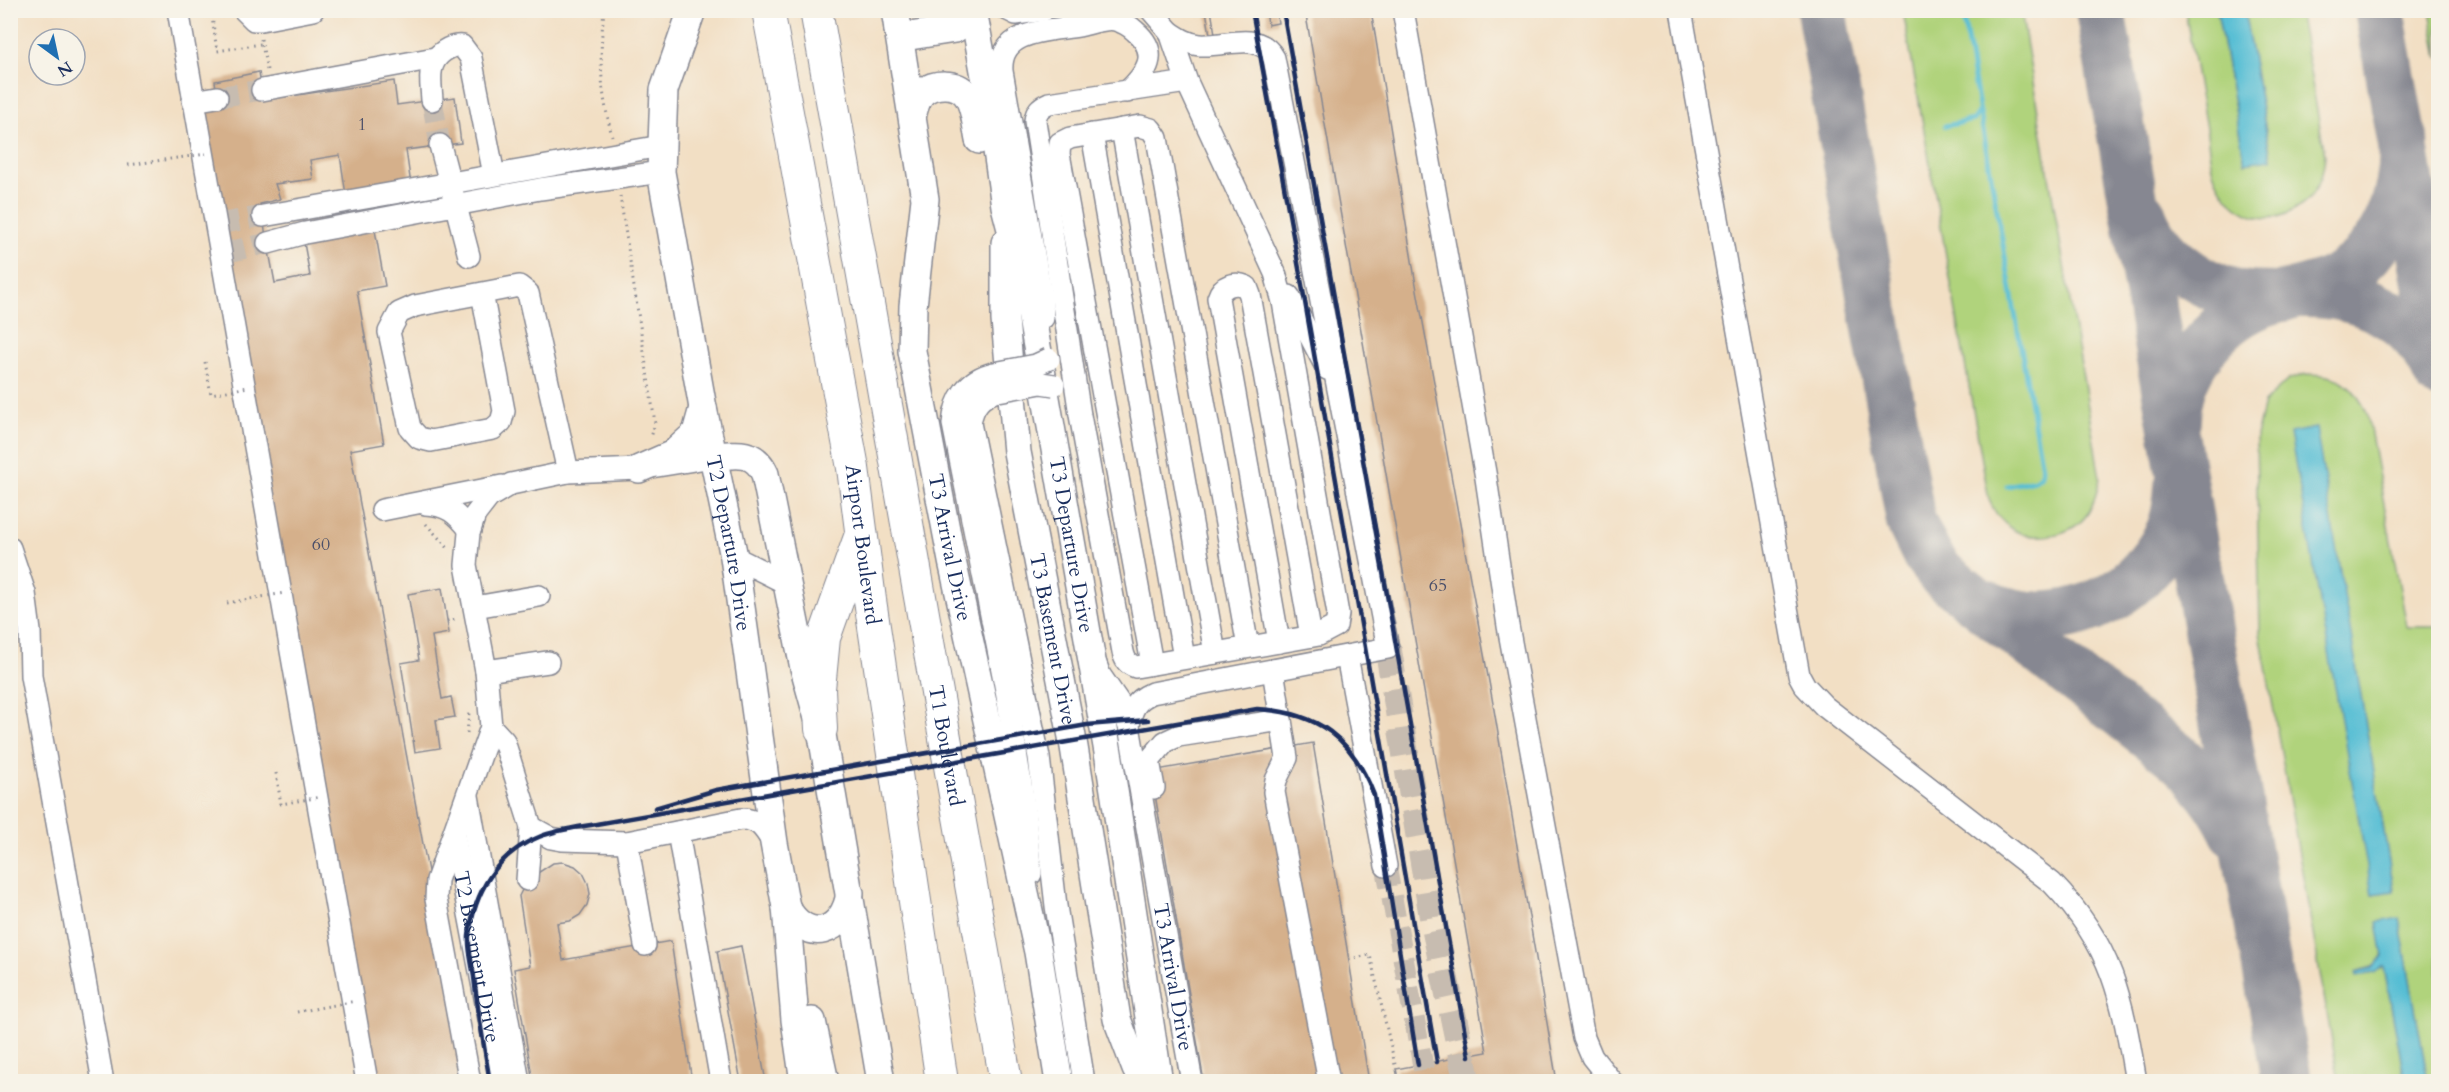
<svg xmlns="http://www.w3.org/2000/svg" width="2449" height="1092" font-family="Cardo,serif">
<rect width="100%" height="100%" fill="#f7f3e8"/>
<filter id="ink" filterUnits="userSpaceOnUse"><feTurbulence type="fractalNoise" baseFrequency=".0167" numOctaves="2"/><feDisplacementMap in="SourceGraphic" scale="12" xChannelSelector="R" yChannelSelector="G"/><feConvolveMatrix kernelMatrix="1 2 1 2 8 2 1 2 1" color-interpolation-filters="sRGB"/></filter>
<filter id="wash" filterUnits="userSpaceOnUse"><feTurbulence type="fractalNoise" baseFrequency=".008" numOctaves="4" result="noise"/><feDisplacementMap in="SourceGraphic" scale="24" xChannelSelector="R" yChannelSelector="G"/><feGaussianBlur stdDeviation="1.35" result="paint"/><feColorMatrix in="noise" values="0 0 0 0 0 0 0 0 0 0 0 0 0 0 0 0 0 1.4 0 .05"/><feComposite in="paint" operator="in"/></filter>
<g filter="url(#wash)">
<rect width="100%" height="100%" fill="#f2dfc4"/>
<g fill="#b0d37c" stroke="#66816d" stroke-width="1.5" fill-rule="evenodd">
<path d="M1903,11H2021L2100,478C2097,490 2095,503 2088,513C2073,536 2035,543 2012,529C2000,521 1994,512 1989,500Z"/>
<path d="M2185,11H2217L2245,163L2271,158L2244,11H2299L2325,155C2323,181 2315,198 2292,211C2261,229 2228,208 2215,177C2209,163 2209,143 2206,128C2199,89 2192,50 2185,11Z"/>
<path d="M2430,11H2438V58Z"/>
<path d="M2305,374C2339,374 2353,383 2367,413L2407,627H2438V1081H2428L2399,919L2378,965L2356,972L2380,969L2384,966L2405,1081H2339L2260,633L2256,436L2264,403L2288,380ZM2315,429L2394,890L2372,894Z"/>
</g>
<g fill="#56bed4" stroke="#387699" stroke-width="1.5">
<path d="M2217,11H2244L2271,159L2245,163Z"/>
<path d="M2316,428L2394,891L2372,894L2290,433Z"/>
<path d="M2399,918L2428,1081H2405L2384,966L2374,973L2357,976L2356,972L2372,968L2383,957L2377,922Z"/>
</g>
<g fill="none" stroke-linecap="round" stroke-linejoin="round">
<g stroke="#56bed4" stroke-width="5">
<path d="M1962,10L2042,468L2041,475L2035,480L2007,486"/>
<path d="M1945,126L1973,120L1979,111"/>
</g>
<g stroke="#868791" stroke-width="50">
<path d="M1821,10L1911,522L1927,555L1941,574L2176,756C2201,778 2221,803 2235,833"/>
<path d="M2100,10L2287,1082"/>
<path d="M2379,10L2438,344"/>
<path d="M2141,213C2154,254 2196,284 2236,294C2251,298 2268,296 2283,297"/>
<path d="M2299,293C2360,291 2413,315 2438,373"/>
<path d="M2176,421C2176,371 2214,323 2259,304C2280,295 2303,293 2325,284C2385,259 2407,197 2403,137"/>
<path d="M1987,605C2058,636 2138,601 2170,532C2176,519 2178,502 2179,487"/>
</g>
</g>
<g id="blocks">
<g fill="#d5b08b">
<path d="M1206,10H1211L1215,34L1210,35Z"/>
<path d="M1266,10H1276L1278,23L1268,25Z"/>
<path d="M1305,10H1371L1415,279L1492,698L1557,1082H1399L1396,1069L1487,1052Z"/>
<path d="M259,72L263,100L394,81L397,105L455,97L461,143L406,150L411,185L346,195L340,155L310,160L313,179L275,184L280,199L260,204L275,283L310,276L304,243L375,230L385,286L357,291L384,444L350,450L467,1082H371L197,104L218,102L215,81Z"/>
<path d="M442,588L449,633L432,636L442,699L451,697L455,717L436,720L440,748L415,752L401,663L419,660L408,594Z"/>
<path d="M1313,743L1369,1082H1204L1151,771Z"/>
<path d="M563,862L575,866L583,873L588,883L590,894L587,905L580,915L570,921L557,923L563,960L671,941L692,1082H533L514,969L530,966L519,896L527,880L553,863Z"/>
<path d="M741,946L766,1082H741L717,951Z"/>
</g>
</g>
</g>
<g filter="url(#ink)">
<use href="#blocks" fill-opacity="0" stroke="#868791" stroke-width="1.5"/>
<g fill="none" stroke-linecap="round" stroke-linejoin="round">
<g stroke="#c7bcb0" stroke-width="21" stroke-dasharray="21 10" stroke-linecap="butt">
<path d="M217,97L262,90"/>
<path d="M432,100L440,145"/>
<path d="M218,224L263,216"/>
<path d="M224,253L268,243"/>
<path d="M1386,866L1426,1082"/>
</g>
<path stroke="#c7bcb0" stroke-width="27" stroke-dasharray="27 14" stroke-linecap="butt" d="M1388,648L1433,920L1467,1082"/>
<g stroke="#868791" stroke-width="24">
<g id="minor">
<path d="M178,10L367,1082"/>
<path d="M244,10L254,20H261L313,10"/>
<path d="M1008,10L1016,14L1044,10"/>
<path d="M1151,10L1170,32L1187,82L1275,273L1283,302L1338,614L1336,626L1319,635L1136,667C1127,664 1125,660 1123,652L1080,415L1035,121C1036,111 1040,107 1049,103L1187,82"/>
<path d="M1403,10L1486,478L1508,626L1584,1038L1592,1057L1612,1082"/>
<path d="M1681,10L1799,675L1805,686L1824,706L2052,883C2113,946 2122,998 2136,1082"/>
<path id="s1" d="M1170,32C1179,38 1188,44 1200,45C1226,47 1259,30 1274,58L1388,648L1152,693C1136,700 1131,709 1129,726L1192,1082"/>
<path d="M262,90L435,58"/>
<path d="M432,100C431,82 426,63 444,51C450,47 455,45 462,46L471,58L494,175"/>
<path d="M193,101L217,97"/>
<path d="M1122,129L1215,653"/>
<path d="M1092,134L1184,658"/>
<path d="M440,145L469,256"/>
<path d="M263,216L661,146"/>
<path d="M268,243L305,233L540,189L661,172"/>
<path d="M482,293L504,411L501,422L493,429L431,441L419,438L410,428L389,332L399,313L415,306L519,286L528,293L568,472"/>
<path d="M1289,296L1327,369"/>
<path d="M1043,318L1042,300L1002,71C999,29 1049,31 1079,26C1089,24 1105,18 1115,20C1122,21 1131,27 1135,31C1161,53 1147,73 1127,92"/>
<path d="M994,373C968,379 955,398 953,424L1007,695L1023,797L1031,874"/>
<path d="M998,391C981,396 973,405 970,423L1039,757L1056,906L1084,1082"/>
<path d="M425,504C448,505 456,513 470,530"/>
<path d="M382,510L502,486"/>
<path d="M10,548L25,593L30,631L31,676L103,1082"/>
<path d="M734,557L788,584"/>
<path d="M475,607L539,596"/>
<path d="M1279,642L1218,298C1222,285 1235,281 1247,287L1250,295L1311,636"/>
<path d="M1347,656L1386,866"/>
<path d="M1096,664L1100,675L1120,704L1129,726"/>
<path d="M1152,664L1059,154L1060,143L1070,138L1140,126L1151,129L1157,138L1248,647"/>
<path d="M1273,670L1287,758L1276,780L1274,792L1329,1082"/>
<path d="M486,671L548,662"/>
<path d="M491,727L504,741L531,827L551,838L562,840L627,842L741,819C759,819 764,828 773,843"/>
<path d="M1154,788L1149,761L1165,742L1178,736L1281,720"/>
<path d="M468,796L519,1082"/>
<path d="M678,832L721,1082"/>
<path id="s2" d="M454,835L501,1082"/>
<path d="M627,842L645,945"/>
<path d="M527,880L531,827"/>
<path d="M470,1082L436,899L437,880L491,727L486,671L466,565L469,533L475,515L489,497L511,484L568,472L639,469L713,457"/>
</g>
</g>
<g stroke="#868791" stroke-width="30">
<g id="major">
<path id="s3" d="M692,10L664,90L661,172L703,408L734,557L774,843L786,907L795,1020L804,1082"/>
<path id="s4" d="M895,10L925,199L913,306L912,351L952,561L1038,952L1059,1082"/>
<path id="s5" d="M973,10L991,109L1005,206L1028,295L1109,758L1159,1082"/>
<path d="M898,30L910,36L955,29L968,20L971,10"/>
<path d="M913,113C915,105 917,98 923,92C934,83 956,82 966,94C975,105 976,126 979,140"/>
<path id="s6" d="M1005,243V320L1017,452L1074,747L1117,1019L1136,1069"/>
<path d="M713,457C736,454 755,450 765,474L804,668L821,729L881,1082"/>
<path d="M639,469L673,454L696,433L703,408"/>
<path d="M786,907C807,945 844,934 850,893"/>
<path d="M812,1021L825,1082"/>
</g>
</g>
<g stroke="#868791" stroke-width="34">
<g id="highway">
<path id="s7" d="M768,10L853,468L870,600L942,1082"/>
<path id="s8" d="M816,10L1006,1082"/>
<path d="M821,729L819,689L824,638L860,537"/>
</g>
</g>
<g stroke="#868791" stroke-width="3" stroke-dasharray="1.5 4.5" stroke-linecap="butt">
<path d="M211,10L217,51L261,44"/>
<path d="M604,10C599,58 600,89 612,136"/>
<path d="M261,39L267,70"/>
<path d="M620,196L655,423L651,438"/>
<path d="M426,524L448,548"/>
<path d="M447,621L456,619"/>
<path d="M467,733L469,713"/>
<path d="M1349,959L1370,955L1396,1069"/>
</g>
<use href="#minor" stroke="#fff" stroke-width="21"/>
<use href="#major" stroke="#fff" stroke-width="27"/>
<use href="#highway" stroke="#fff" stroke-width="32"/>
<g stroke="#1b2f5e" stroke-width="4.5">
<path d="M1252,10L1304,296L1437,1062"/>
<path d="M1283,10L1469,1056"/>
<path d="M655,808L716,790L1087,725L1148,720"/>
<path d="M490,1082C484,1047 478,1012 474,977C472,964 468,949 469,936C474,893 497,853 539,837C559,829 581,827 602,823L1257,709C1318,712 1352,738 1374,795L1418,1065"/>
</g>
<g stroke="#868791" stroke-width="24" stroke-linecap="butt">
<g id="minor-bridge">
<path d="M994,373L1036,365L1049,359"/>
<path d="M998,391L1041,383L1054,385"/>
</g>
</g>
<g stroke="#868791" stroke-width="3" stroke-dasharray="1.5 4.5" stroke-linecap="butt">
<path d="M128,165L206,154"/>
<path d="M205,362L211,394L248,387"/>
<path d="M227,603L284,593"/>
<path d="M276,773L281,804L320,797"/>
<path d="M297,1012L356,1001"/>
</g>
<use href="#minor-bridge" stroke="#fff" stroke-width="21"/>
</g>
</g>
<g text-anchor="middle" stroke-width="5" stroke-linejoin="round" paint-order="stroke">
<g font-size="18" fill="#4a4f69">
<text x="362" y="130">1</text>
<text x="321" y="550">60</text>
<text x="1438" y="591">65</text>
</g>
<g font-size="21" fill="#1b2f5e" stroke="#f7f3e8">
<text dy="7" stroke="none"><textPath href="#s3" startOffset="544">T2 Departure Drive</textPath></text>
<text dy="7" stroke="none"><textPath href="#s7" startOffset="543">Airport Boulevard</textPath></text>
<text dy="7" stroke="none"><textPath href="#s5" startOffset="544">T3 Departure Drive</textPath></text>
<text dy="7" stroke="none"><textPath href="#s4" startOffset="544">T3 Arrival Drive</textPath></text>
<text dy="7" stroke="none"><textPath href="#s6" startOffset="400">T3 Basement Drive</textPath></text>
<text dy="7" stroke="none"><textPath href="#s8" startOffset="747">T1 Boulevard</textPath></text>
<text dy="7" stroke="none"><textPath href="#s2" startOffset="124">T2 Basement Drive</textPath></text>
<text dy="7" stroke="none"><textPath href="#s1" startOffset="1252">T3 Arrival Drive</textPath></text>
</g>
</g>
<rect width="2449" height="1092" fill="none" stroke="#f7f3e8" stroke-width="36"/>
<g transform="translate(57 57) rotate(147)"><circle r="28" fill="#f7f3e8" stroke="#9fa5b1" stroke-width="1.5"/>
<path d="M0-4.5L10 22L0 15L-10 22Z" fill="#1f6fb2"/>
<text y="-9" font-size="16" font-weight="bold" text-anchor="middle" fill="#1b2f5e">N</text>
</g>
</svg>
